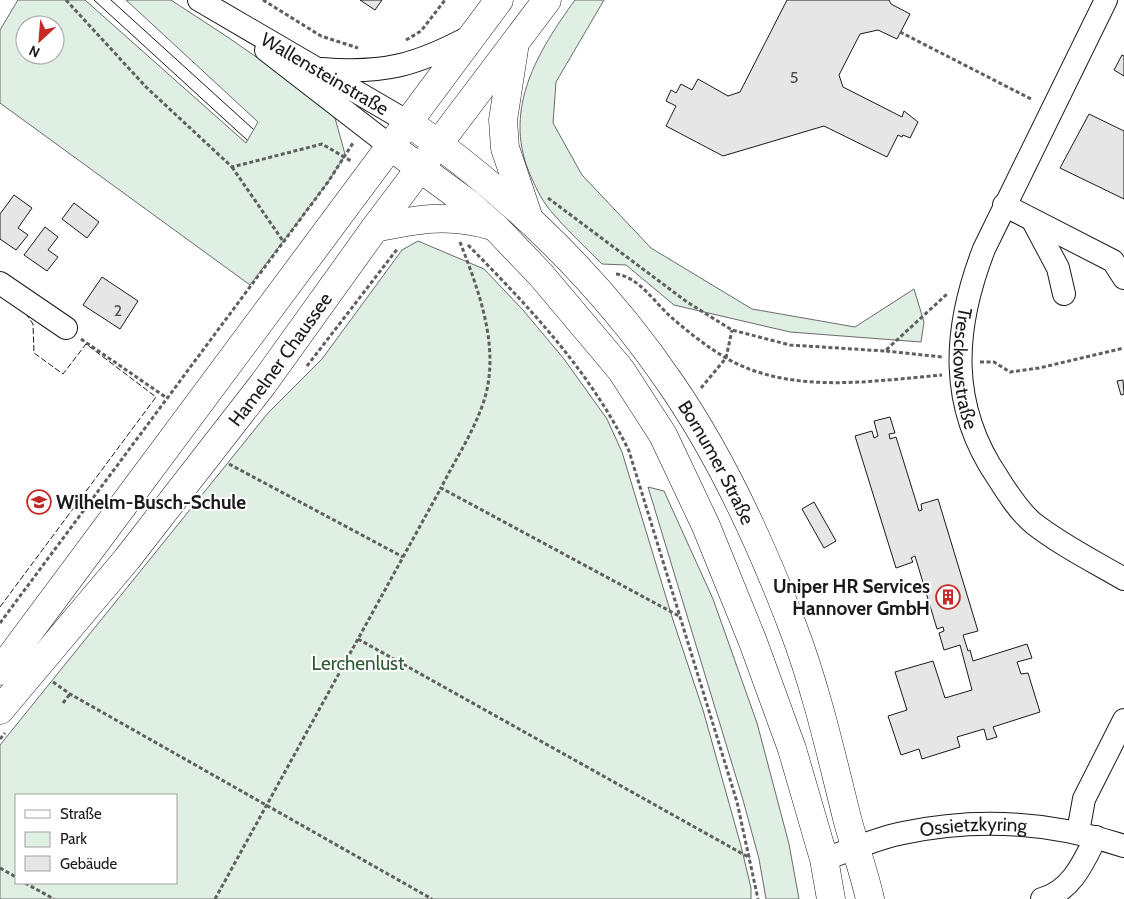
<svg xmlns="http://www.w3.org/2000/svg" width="1124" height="899" font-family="Cabin,sans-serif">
<rect width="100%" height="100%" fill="#fff"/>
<g fill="#e0efe3" stroke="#6a6a6a" fill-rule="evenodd">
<path d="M18,0H85L246,143L258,122L126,0H171L229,38L285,77L335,118L345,154L344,157L328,182L250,285L0,103V30ZM25,25H55V55H25Z"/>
<path d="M575,0H604L556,82L553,123L582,175L651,248L752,309L855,327L914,289L924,322L921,342L790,332L674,305L626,265L602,264C584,246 565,228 549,209C541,199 534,184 529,172C503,108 538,51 575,0Z"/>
<path d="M418,241L484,269L523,310L564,359L607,419L622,452L673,620L703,710L741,846L751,888V899H0V745L268,413L322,359L402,250ZM16,795H176V883H16Z"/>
<path d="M648,487L664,491L713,599L757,723L789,844L799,899H766L759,859L743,800Z"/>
</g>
<g fill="#e6e6e6" stroke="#1a1a1a">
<path d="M360,0H382L375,10Z"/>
<path d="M787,0H889L891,4L910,14L897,39L878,30L860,34L839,75L843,87L902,117L904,111L918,122L910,138L903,135L902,137L898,135L887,157L824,126L723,156L666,126L676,106L666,101L671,90L676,93L681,84L692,90L698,79L728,96L740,92Z"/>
<path d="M1122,55L1124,56V76L1114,70Z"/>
<path d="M1089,114L1124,131V199L1060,168Z"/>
<path d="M14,195L32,208L18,228L28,235L16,250L0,239V214Z"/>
<path d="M74,203L99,222L87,238L62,219Z"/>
<path d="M45,227L58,237L48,250L58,257L47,271L24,255Z"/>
<path d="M102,277L138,301L120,329L83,305Z"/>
<path d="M1123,380L1124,394L1121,395L1117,381Z"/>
<path d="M890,417L895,433L889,434L890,439L896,437L919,511L922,510L921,504L938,499L978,631L963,635L968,651L970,650L973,661L1027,644L1032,658L1017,662L1021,674L1028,673L1040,712L993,727L997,737L987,740L984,729L957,737L960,747L922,759L919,749L901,755L888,716L907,710L895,672L933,661L945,698L972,690L960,645L944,650L939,633L944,631L943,627L937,629L915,556L911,558L913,562L896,568L855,436L872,431L874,438L878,436L874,421Z"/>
<path d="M814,502L836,541L824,548L802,509Z"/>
</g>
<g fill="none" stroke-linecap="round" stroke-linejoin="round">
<g stroke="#1a1a1a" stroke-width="24">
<g id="minor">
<path id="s1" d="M199,0L408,122"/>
<path id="s2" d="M1106,0L984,249C953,329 948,405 998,478C1008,494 1019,511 1033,523C1061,545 1093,561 1124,579"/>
<path d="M266,50L390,146"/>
<path d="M322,69C384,74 417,65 471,36"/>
<path d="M1004,205L1113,261L1124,278"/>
<path d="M1033,221L1058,268L1064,294"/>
<path d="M0,283L66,328"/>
<path d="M1078,832L1084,799L1124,720"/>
<path id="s3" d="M824,859C850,851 876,838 903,833C978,817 1052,822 1124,846"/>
<path d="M1042,899C1072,891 1084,861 1096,837"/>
</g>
</g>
<g stroke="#1a1a1a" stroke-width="29">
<g id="major">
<path d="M514,49L503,120L505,148L528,216"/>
<path id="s4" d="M408,122C509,193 601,281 671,384C722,458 760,541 792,625C816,687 831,754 847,818C854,845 864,872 870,899"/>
<path d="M390,146L469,204L496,228L541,275L621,370L663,435L706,526L753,642L792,749L824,859L831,899"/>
<path d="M375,228C417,219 450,213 492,226"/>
<path d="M0,671L499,0"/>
<path id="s5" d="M0,710L127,559L263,384L375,228L547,0"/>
</g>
</g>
<g stroke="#5f5f5f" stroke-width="3" stroke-dasharray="4 2.5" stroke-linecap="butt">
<path d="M66,0L146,87L232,167L322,144L351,161"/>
<path d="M263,0L321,36L358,48"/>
<path d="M900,32L1033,100"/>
<path d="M406,40L421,31L445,0"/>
<path d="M232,167L283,241"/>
<path d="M548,198L687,302L732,330L790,345L885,351L947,294"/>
<path d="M460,242C480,294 503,354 481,409C471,436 454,462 441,488L679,616"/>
<path d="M468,245C529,307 590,371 629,451L737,802L758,899"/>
<path d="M616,274C639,277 654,302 671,317C687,331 707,347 726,358C790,395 872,381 942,375"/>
<path d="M81,339L167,398"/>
<path d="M886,351L942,357"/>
<path d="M980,362H994L1010,372L1039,368L1124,348"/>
<path d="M307,366L398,248"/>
<path d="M701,388L726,358L732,330"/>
<path d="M229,464L403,557"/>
<path d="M0,623L328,182L353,143"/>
<path d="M358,639L750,858"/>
<path d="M53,682L70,694L432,899"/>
<path d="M63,703L70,694"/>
<path d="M0,739L5,733"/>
<path d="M0,868L16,877"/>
<path d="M25,883L54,899"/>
<path d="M215,899L441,488"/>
</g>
<use href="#minor" stroke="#fff" stroke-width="22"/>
<use href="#major" stroke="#fff" stroke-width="28"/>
<g stroke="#1a1a1a" stroke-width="1">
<path d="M94,0L247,140"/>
<path d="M111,0L253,129"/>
</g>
<path stroke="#1a1a1a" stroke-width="1" stroke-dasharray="6 2.5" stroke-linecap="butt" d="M0,607L156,397L86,344L63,374L34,353L33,324L27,315"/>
</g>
<defs>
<g id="school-ring" transform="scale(1.25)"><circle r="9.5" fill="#fff" stroke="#c62828" stroke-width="1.5"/><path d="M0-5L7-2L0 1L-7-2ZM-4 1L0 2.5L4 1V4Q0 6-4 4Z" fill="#c62828"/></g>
<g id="building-ring" transform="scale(1.25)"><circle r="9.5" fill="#fff" stroke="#c62828" stroke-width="1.5"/><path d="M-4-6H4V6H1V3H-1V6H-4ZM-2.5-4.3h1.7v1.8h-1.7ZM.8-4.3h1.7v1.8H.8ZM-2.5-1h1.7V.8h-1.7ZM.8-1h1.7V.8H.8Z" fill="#c62828"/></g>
</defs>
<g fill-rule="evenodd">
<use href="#school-ring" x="39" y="502"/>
<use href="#building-ring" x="948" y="597"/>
</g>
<g text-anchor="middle" stroke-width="4" stroke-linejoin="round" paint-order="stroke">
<g font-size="16" fill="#4d4d4d">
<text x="794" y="83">5</text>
<text x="118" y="316">2</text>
</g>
<g font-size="19" fill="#1a1a1a" stroke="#fff">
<text dy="7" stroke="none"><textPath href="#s1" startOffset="146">Wallensteinstraße</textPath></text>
<text dy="7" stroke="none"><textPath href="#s5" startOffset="449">Hamelner Chaussee</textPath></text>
<text dy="7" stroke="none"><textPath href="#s2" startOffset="400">Tresckowstraße</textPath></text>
<text dy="7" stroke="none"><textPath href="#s4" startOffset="464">Bornumer Straße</textPath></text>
<text dy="7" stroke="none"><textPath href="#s3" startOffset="154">Ossietzkyring</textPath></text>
</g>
<g font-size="19" font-weight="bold" fill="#1a1a1a" stroke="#fff" text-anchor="start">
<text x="56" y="509">Wilhelm-Busch-Schule</text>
<text x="930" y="593" text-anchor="end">Uniper HR Services<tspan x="930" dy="22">Hannover GmbH</tspan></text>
</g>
<g font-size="19" fill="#2b5a34" stroke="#fff">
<text x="358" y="670">Lerchenlust</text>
</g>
</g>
<rect x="15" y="794" width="162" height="90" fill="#ffffff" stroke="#a3a3a3"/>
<rect x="25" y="810" width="25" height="8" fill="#ffffff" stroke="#a3a3a3"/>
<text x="60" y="819" font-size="15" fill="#1a1a1a">Straße</text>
<rect x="25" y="832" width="25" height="15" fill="#e0efe3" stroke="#a3a3a3"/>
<text x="60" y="844" font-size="15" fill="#1a1a1a">Park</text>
<rect x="25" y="856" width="25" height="15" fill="#e6e6e6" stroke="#a3a3a3"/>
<text x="60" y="869" font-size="15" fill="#1a1a1a">Gebäude</text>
<g transform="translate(40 40) rotate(206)"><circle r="24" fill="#ffffff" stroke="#a3a3a3"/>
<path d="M0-4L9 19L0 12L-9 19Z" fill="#c62828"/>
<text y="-8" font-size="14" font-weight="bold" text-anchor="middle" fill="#1a1a1a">N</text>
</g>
</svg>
